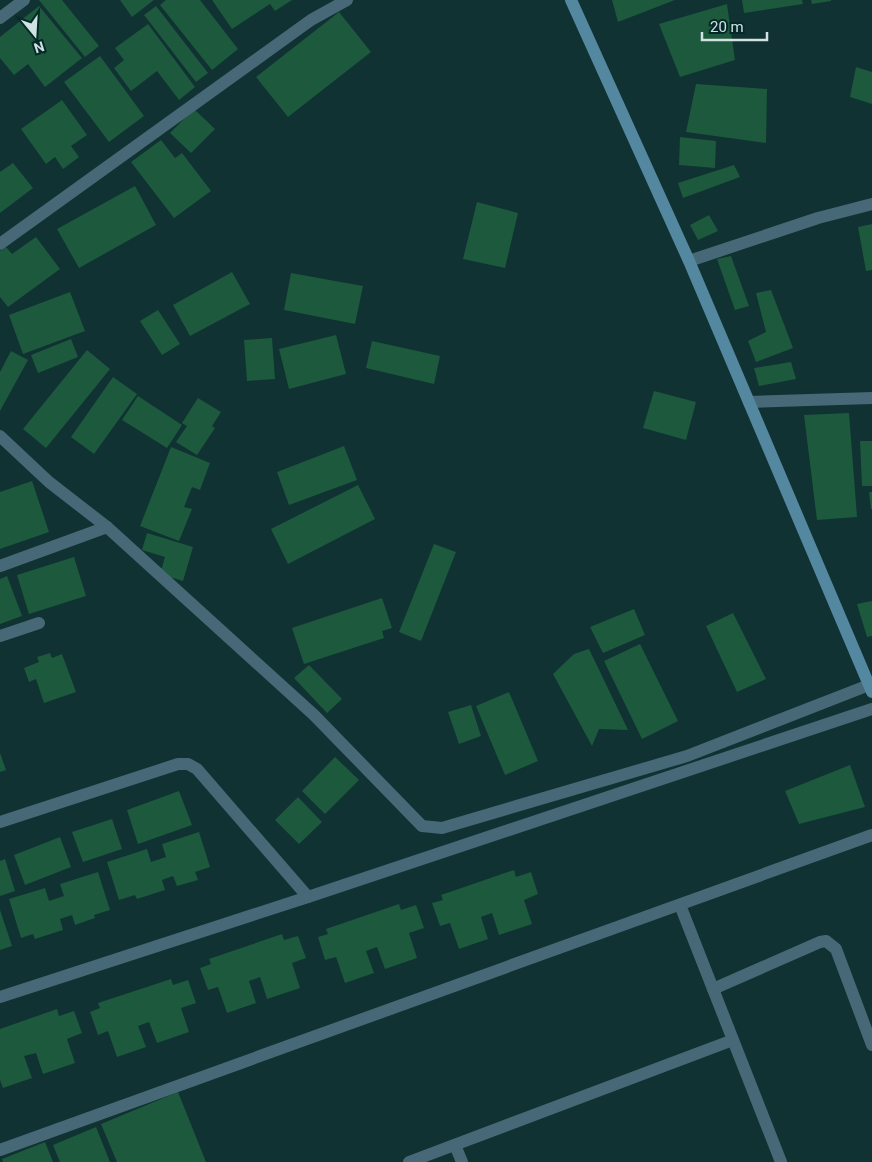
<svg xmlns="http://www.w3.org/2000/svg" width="872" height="1162" font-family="Roboto,sans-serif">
<rect width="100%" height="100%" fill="#103232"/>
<g fill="#1c593d">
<path d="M39,0H62L99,46L85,57Z"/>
<path d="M120,0H154L132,17Z"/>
<path d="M166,0H200L238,49L212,70L160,5Z"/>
<path d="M212,0H292L275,11L270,4L232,29Z"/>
<path d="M612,0H675L618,22Z"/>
<path d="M742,0H802L803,4L744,13Z"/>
<path d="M811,0H831V1L812,4Z"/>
<path d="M727,4L735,60L680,77L659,24Z"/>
<path d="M39,6L82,58L45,87L28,64L14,75L0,58V37Z"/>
<path d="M156,6L208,73L196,82L144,15Z"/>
<path d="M339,12L371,52L288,117L256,77Z"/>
<path d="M148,24L195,87L179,100L157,71L131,91L114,68L124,60L115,48Z"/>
<path d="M100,56L144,116L109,142L64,82Z"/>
<path d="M856,67L872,72V104L850,97Z"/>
<path d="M696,84L767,89L766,143L686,132Z"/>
<path d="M62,100L87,135L71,146L79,157L63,169L55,157L46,164L21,129Z"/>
<path d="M194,109L215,129L191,153L170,133Z"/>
<path d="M680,137L716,141L715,168L679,165Z"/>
<path d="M161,140L175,158L182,153L211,191L174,218L131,162Z"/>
<path d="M13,163L33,188L0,213V172Z"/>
<path d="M734,165L740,177L683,198L678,183Z"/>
<path d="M135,186L156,225L79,268L57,229Z"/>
<path d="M477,202L518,213L505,268L463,259Z"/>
<path d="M709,215L718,231L698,240L690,225Z"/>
<path d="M872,224V270L866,271L858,227Z"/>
<path d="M36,237L60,269L8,307L0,297V251L6,247L12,254Z"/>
<path d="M731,256L749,306L735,310L717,259Z"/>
<path d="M232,272L250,304L190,336L173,305Z"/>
<path d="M291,273L363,286L355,324L284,310Z"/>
<path d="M771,290L793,348L756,362L748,341L766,332L756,293Z"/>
<path d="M70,292L85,331L23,354L9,315Z"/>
<path d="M158,310L180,344L162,355L140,321Z"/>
<path d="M336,335L346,374L289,389L279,349Z"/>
<path d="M272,338L275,379L247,381L244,340Z"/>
<path d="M71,339L78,357L38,373L31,355Z"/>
<path d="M372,341L440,356L434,384L366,368Z"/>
<path d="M87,350L110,369L46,448L23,429Z"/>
<path d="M11,351L28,360L0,411V372Z"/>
<path d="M791,362L796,379L759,386L754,368Z"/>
<path d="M113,377L137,394L94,454L71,437Z"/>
<path d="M654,391L696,402L686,440L643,428Z"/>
<path d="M138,396L182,425L167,448L122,420Z"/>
<path d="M198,398L221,412L212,426L215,428L197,455L176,442L187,426L182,423Z"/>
<path d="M849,413L857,517L817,520L804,415Z"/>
<path d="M860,441H872V486H862Z"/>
<path d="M344,446L357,480L289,505L277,472Z"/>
<path d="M171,447L210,463L200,490L192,487L184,507L192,509L179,541L140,526Z"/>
<path d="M32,481L49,532L0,549V492Z"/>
<path d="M358,485L375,519L288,564L271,529Z"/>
<path d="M869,492H872V509H871Z"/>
<path d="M147,533L193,547L183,581L160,574L165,557L142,550Z"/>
<path d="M434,544L456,552L421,641L399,632Z"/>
<path d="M74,557L86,596L29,614L17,575Z"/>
<path d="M7,576L22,616L0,624V579Z"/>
<path d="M382,598L392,628L382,631L384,638L304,664L292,628Z"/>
<path d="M872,601V636L867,637L857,604Z"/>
<path d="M634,609L645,635L603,653L590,627Z"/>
<path d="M733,613L766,679L737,692L706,626Z"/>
<path d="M640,644L678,721L642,739L604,661Z"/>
<path d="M589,649L628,730L599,729L592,746L553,674L574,654Z"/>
<path d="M50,653L52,658L62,654L76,692L44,703L36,679L29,682L24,668L39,662L37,657Z"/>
<path d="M309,665L342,699L327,713L294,678Z"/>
<path d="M509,692L538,761L505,775L476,706Z"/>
<path d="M471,705L481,736L459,744L448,712Z"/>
<path d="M0,753L6,770L0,772Z"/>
<path d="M335,757L359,780L325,814L302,791Z"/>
<path d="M850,765L865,807L799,824L785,791Z"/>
<path d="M179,791L192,825L138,844L127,810Z"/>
<path d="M298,797L322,822L299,844L275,820Z"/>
<path d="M112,819L122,849L83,862L72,832Z"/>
<path d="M199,832L210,867L195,872L198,880L177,886L173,876L162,880L165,890L137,899L135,895L119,900L107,862L147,849L151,862L166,857L162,844Z"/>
<path d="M60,837L71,867L25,885L14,855Z"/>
<path d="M5,859L15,891L0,896V861Z"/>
<path d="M514,870L516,877L531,872L538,894L524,900L532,924L499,935L492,913L481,917L488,939L459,949L450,923L440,926L432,903L443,900L441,895Z"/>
<path d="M98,872L110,910L94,915L95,918L75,925L72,915L60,919L63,930L35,939L33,934L21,938L9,899L45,888L49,901L64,896L60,884Z"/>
<path d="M399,904L401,910L416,905L424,928L409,933L417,958L385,969L377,947L366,951L374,973L345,983L336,957L325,960L318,937L328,934L326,929Z"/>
<path d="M0,910L12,946L0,950Z"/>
<path d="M282,934L284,940L298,936L306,958L292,963L300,988L267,999L260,977L249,981L256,1003L227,1013L218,987L208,990L200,968L211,964L209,959Z"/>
<path d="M171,979L173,985L188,980L196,1003L181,1008L189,1032L157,1043L149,1022L138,1026L146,1047L117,1057L108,1031L98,1035L90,1012L100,1008L98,1003Z"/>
<path d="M57,1009L59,1016L74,1011L82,1033L67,1039L75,1063L43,1074L36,1053L24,1056L32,1078L3,1088L0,1080V1029Z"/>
<path d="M178,1092L206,1162H117L101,1124Z"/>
<path d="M96,1127L110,1162H60L53,1145Z"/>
<path d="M45,1142L53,1162H3L2,1159Z"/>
</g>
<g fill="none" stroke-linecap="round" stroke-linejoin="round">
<g stroke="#476876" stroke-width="12">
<path d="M0,18L24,0"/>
<path d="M0,244L311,20L347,0"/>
<path d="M689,261L818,218L872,204"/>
<path d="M749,402L872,398"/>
<path d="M0,436L49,482L107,527L314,715L422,826L442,828L687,756L869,685"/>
<path d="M0,566L107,527"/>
<path d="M0,636L39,623"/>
<path d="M0,822L178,764H188L197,769L308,897"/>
<path d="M680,905L781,1162"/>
<path d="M713,989L820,942L826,941L836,949L872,1045"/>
<path d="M0,997L308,897L872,709"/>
<path d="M455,1145L462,1162"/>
<path d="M0,1150L872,835"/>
<path d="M409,1162L733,1040"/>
</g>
<path stroke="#5488a0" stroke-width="12" d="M571,0L689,261L872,692"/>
</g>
<g transform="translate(35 35) rotate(162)" stroke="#052828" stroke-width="4" paint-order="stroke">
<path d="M0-4L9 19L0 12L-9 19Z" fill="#d0e2e2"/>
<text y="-8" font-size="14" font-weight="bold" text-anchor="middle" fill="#d0e2e2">N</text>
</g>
<path d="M702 32v8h65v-8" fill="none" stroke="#d0e2e2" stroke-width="2.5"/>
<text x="710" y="32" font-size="15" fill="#d0e2e2" stroke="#052828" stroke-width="4" paint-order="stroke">20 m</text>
</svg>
